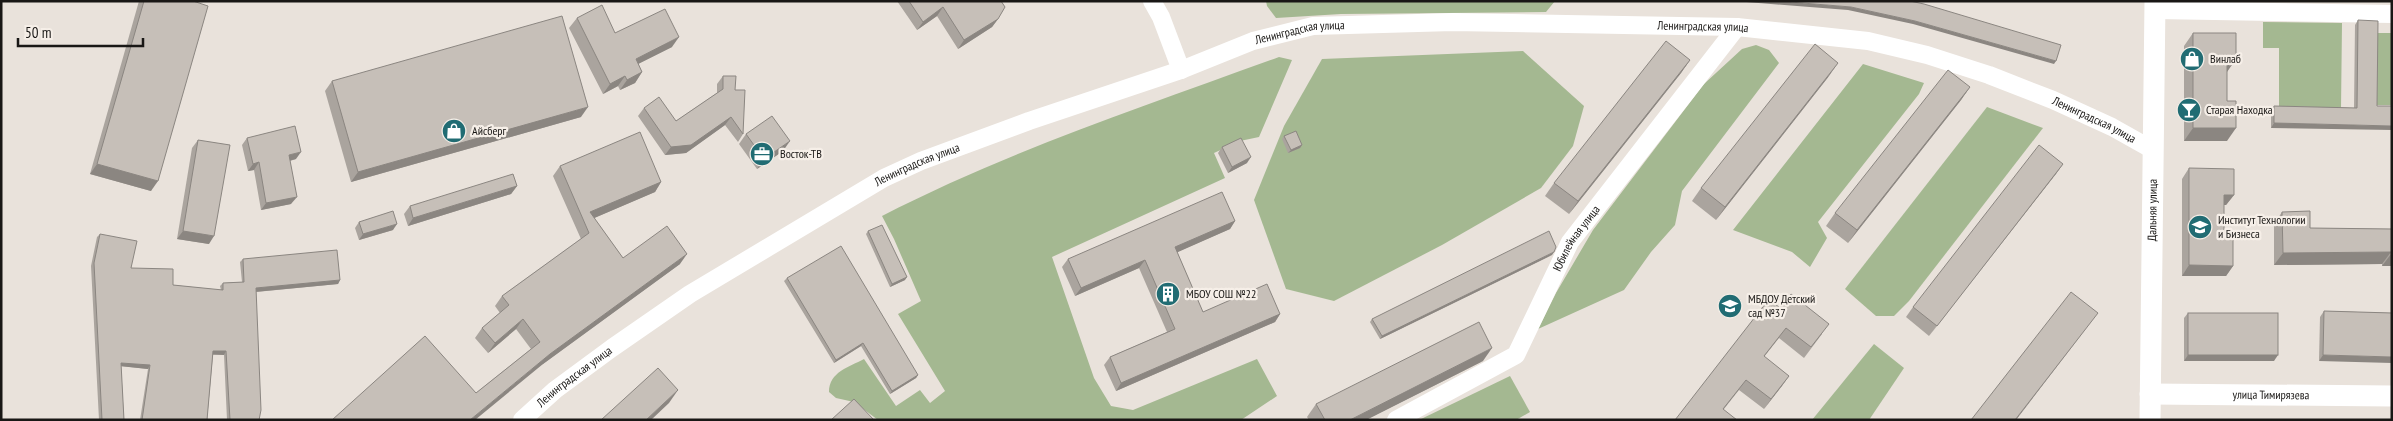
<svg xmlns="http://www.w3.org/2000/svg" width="2393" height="421" font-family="'PT Sans Narrow',sans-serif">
<rect width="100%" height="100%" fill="#e9e2db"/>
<g fill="#a4b891">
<path d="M1266,1H1555L1546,12L1341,14L1276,18L1267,6Z"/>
<path d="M2263,22L2342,23L2341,109L2279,108V48H2263Z"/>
<path d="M2377,33H2392V105H2376Z"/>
<path d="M1756,45L1769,50L1779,63L1682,191L1675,225L1651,252L1624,290L1538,329L1556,293L1593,230L1704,84L1742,49Z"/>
<path d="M1523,51L1584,106L1573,146L1541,188L1442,245L1334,301L1286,289L1254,200L1284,126L1322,59Z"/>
<path d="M1279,57L1292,60L1259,137L1240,141L1214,153L1225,178L1052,257L1094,378L1111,406L1133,410L1257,359L1277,396L1241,420H878L854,402L836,398L829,392C829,372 849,367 864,359L896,406L920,390L930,403L945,391L898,314L921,301L894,239L882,216C1008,151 1145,106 1279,57Z"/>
<path d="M1863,64L1924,83L1919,94L1818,222L1827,238L1810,267L1792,252L1733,230Z"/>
<path d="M1987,107L2043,128L1909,301L1894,316H1876L1845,289Z"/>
<path d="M1874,344L1904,368L1869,420H1812Z"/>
<path d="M1510,376L1530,412L1516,420H1419Z"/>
</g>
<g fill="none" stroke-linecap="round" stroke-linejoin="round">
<g stroke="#fff" stroke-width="18">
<path d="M1152,1L1161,17L1181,70"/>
<path d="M2155,10L2392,14"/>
<path id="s1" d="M522,420L555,390L612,348L690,294L884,178L921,161L1029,121L1181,70L1253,41L1313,26L1453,22L1737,27L1868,41L1927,55L1989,75L2053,100L2112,127L2153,150"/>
<path id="s2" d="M1396,420L1516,355L1570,242L1737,27"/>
</g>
<g stroke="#fff" stroke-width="21">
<path id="s3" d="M2150,394L2392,396"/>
<path id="s4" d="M2150,420L2155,1"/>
</g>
</g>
<g fill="#aaa49e">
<path d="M139,1H193L151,191L90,174Z"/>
<path d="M897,1H1001L998,19L992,27L958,49L937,16L917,30Z"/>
<path d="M577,18L615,33L672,47L638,64L642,72L635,83L620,90L618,86L603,94L569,28Z"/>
<path d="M2358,20L2377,106L2271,128V111L2274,106L2354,108L2355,25Z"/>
<path d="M2193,33L2236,59L2227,71V141H2184V46Z"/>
<path d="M1690,60L1681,73L1569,214L1545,196L1554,183Z"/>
<path d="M723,76L735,90L743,134L738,142L725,125L686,153L665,155L638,116L644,108L676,121L717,93V84Z"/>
<path d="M1829,76L1716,220L1692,201L1701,188Z"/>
<path d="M332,81L581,117L351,182L325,91Z"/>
<path d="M1970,87L1961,100L1848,243L1826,226L1835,213Z"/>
<path d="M746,134L783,151L757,169L739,144Z"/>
<path d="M1284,136L1302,145L1300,148L1288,153L1282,139Z"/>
<path d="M247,138L296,159L290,161L291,204L261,210L254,170L248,171L242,145Z"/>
<path d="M198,140L209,244L177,239L192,148Z"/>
<path d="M1222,147L1247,163L1228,173L1218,153Z"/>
<path d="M2063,164L1929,336L1906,317L1913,307Z"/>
<path d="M560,166L661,182L655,192L594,218L623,258L680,264L543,364L476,393L531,349L516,329L488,353L475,338L482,328L500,313L495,306L502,296L581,239L553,176Z"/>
<path d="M2189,168L2234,195L2226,205H2224V238L2233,266L2226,276H2182V179Z"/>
<path d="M517,186L511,194L408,226L404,214L410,206Z"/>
<path d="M2282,212L2310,228L2392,229V266H2382V264L2274,265V224Z"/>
<path d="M1235,221L1230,229L1177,252L1203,312L1280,314L1275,322L1116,391L1104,365L1110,357L1167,332L1139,268L1075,296L1062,267L1068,259Z"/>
<path d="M359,222L393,230L359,240L355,228Z"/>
<path d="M868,231L905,280L890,287L866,234Z"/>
<path d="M100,234L131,268L173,285L221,290L220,286L223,283L242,282L240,262L243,259L340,280L338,284L256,292L259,420H227L224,355H213L207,420H140L148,369L121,366L124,420H99L91,266L97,237Z"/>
<path d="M1552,255L1380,339L1370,322L1372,319Z"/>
<path d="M787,278L918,375L916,378L890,394L861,346L834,363L784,281Z"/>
<path d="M1780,308L1822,334L1804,358L1779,338L1764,357L1789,376L1764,409L1739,390L1724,409L1675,420Z"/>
<path d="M2324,311L2392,313L2319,361L2320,317Z"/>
<path d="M2188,313L2274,361H2184V318Z"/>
<path d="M1483,361L1366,420H1309L1307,417L1316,404Z"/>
</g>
<g fill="#8b8681">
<path d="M1734,1H1778L1851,7L1915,21L2056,61L2054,64L1913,24L1848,10Z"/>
<path d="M943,7L937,16L917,30L923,22Z"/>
<path d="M998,19L992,27L958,49L964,40Z"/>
<path d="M679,37L672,47L628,69L636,59Z"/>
<path d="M2227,59H2236L2227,72Z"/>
<path d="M1690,60L1681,73L1569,214L1578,201Z"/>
<path d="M1838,63L1829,76L1716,220L1725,207Z"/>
<path d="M642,72L635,83L620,90L627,80Z"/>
<path d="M625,76L618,86L603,94L610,84Z"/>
<path d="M1970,87L1961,100L1848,243L1857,230Z"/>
<path d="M588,107L581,117L351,182L358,172Z"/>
<path d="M731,117L725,125L686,153L665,155L671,147Z"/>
<path d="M2274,123L2392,126V130L2271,128Z"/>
<path d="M2193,128H2236L2227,141H2184Z"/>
<path d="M790,141L783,151L757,169L764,159Z"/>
<path d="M1302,145L1300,148L1288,153L1291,150Z"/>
<path d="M301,152L296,159L284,162L289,155Z"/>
<path d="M1251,157L1247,163L1228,173L1232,167Z"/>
<path d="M259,162L254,170L248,171L253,164Z"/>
<path d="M97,164L158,181L151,191L90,174Z"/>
<path d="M2063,164L2056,174L1929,336L1937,326Z"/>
<path d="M661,182L655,192L585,222L590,212Z"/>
<path d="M517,186L511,194L408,226L413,218Z"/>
<path d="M2224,195H2234L2226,205H2217Z"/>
<path d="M297,197L291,204L261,210L266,203Z"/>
<path d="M1235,221L1230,229L1169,256L1175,247Z"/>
<path d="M397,224L393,230L359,240L363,234Z"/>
<path d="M183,231L214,236L209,244L177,239Z"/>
<path d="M1554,252L1552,255L1380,339L1382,336Z"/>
<path d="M2391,252L2382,264L2274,265L2283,253Z"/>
<path d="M687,254L680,264L543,364L475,420H470L550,354Z"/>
<path d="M2391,254H2392V266H2382Z"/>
<path d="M1145,260L1139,268L1075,296L1081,288Z"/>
<path d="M2189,265L2233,266L2226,276H2182Z"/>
<path d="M907,277L905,280L890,287L892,284Z"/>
<path d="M340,280L338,284L254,292L256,288Z"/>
<path d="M2098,313L2016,420H2015Z"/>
<path d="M1280,314L1275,322L1116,391L1121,383Z"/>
<path d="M523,319L516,329L488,353L495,343Z"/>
<path d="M863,343L861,346L834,363L836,360Z"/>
<path d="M1492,348L1483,361L1366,420H1350Z"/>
<path d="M213,351H226L224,355L211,354Z"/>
<path d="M2188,355H2278L2274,361H2184Z"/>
<path d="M2323,355L2392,357V363L2319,361Z"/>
<path d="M121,363L150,365L148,369L119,366Z"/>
<path d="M918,375L916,378L890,394L892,391Z"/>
<path d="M1789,376L1782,386L1764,409L1771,399Z"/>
<path d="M678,390L669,403L651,420H646Z"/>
</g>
<g fill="#c6bfb8" stroke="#8b8681">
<path d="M144,1H193L208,6L158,181L97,164Z"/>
<path d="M909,1H1001L1005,7L998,19L964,40L943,7L923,22Z"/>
<path d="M1778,1H1910L1924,4L2061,45L2056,61L1915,21L1851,7Z"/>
<path d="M602,5L615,33L665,9L679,37L636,59L642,72L627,80L625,76L610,84L577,18Z"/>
<path d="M562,16L588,107L358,172L332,81Z"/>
<path d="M2358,20L2378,21L2377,106H2392V126L2274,123V106L2357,108Z"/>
<path d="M2193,33H2236V59H2227V101H2236V128H2193Z"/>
<path d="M1666,41L1690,60L1578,201L1554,183Z"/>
<path d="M1815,44L1838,63L1725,207L1701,188Z"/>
<path d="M1948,70L1970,87L1857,230L1835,213Z"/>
<path d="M723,76H736L735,90H745L743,134L731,117L691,145L671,147L644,108L659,97L676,121L723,89Z"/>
<path d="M772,116L790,141L764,159L746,134Z"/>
<path d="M295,126L301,152L289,155L297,197L266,203L259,162L253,164L247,138Z"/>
<path d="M1296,131L1302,145L1291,150L1284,136Z"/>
<path d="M640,132L661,182L590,212L623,258L667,226L687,254L550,354L470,420H332L425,336L476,393L540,342L523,319L495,343L482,328L509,305L502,296L589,233L560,166Z"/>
<path d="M1241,138L1251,157L1232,167L1222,147Z"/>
<path d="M198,140L230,145L214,236L183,231Z"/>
<path d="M2039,145L2063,164L1937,326L1913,307Z"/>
<path d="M2189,168L2234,169V195H2224V238H2233V266L2189,265Z"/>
<path d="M513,174L517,186L413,218L410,206Z"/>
<path d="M1222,192L1235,221L1175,247L1203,312L1267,284L1280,314L1121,383L1110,357L1175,329L1145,260L1081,288L1068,259Z"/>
<path d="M393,211L397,224L363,234L359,222Z"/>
<path d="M2310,211V228L2392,229V254H2391V252L2283,253L2282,212Z"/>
<path d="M882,225L907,277L892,284L868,231Z"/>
<path d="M1549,231L1556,247L1554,252L1382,336L1372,319Z"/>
<path d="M100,234L137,241L131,268L173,269V285L223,290V283L244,282L243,259L337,250L340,280L256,288L261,410L259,420H230L226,351H213L207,420H142L150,365L121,363L124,420H102L94,263Z"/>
<path d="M841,246L918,375L892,391L863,343L836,360L787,278Z"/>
<path d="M2071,292L2098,313L2015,420H1971Z"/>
<path d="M1791,294L1829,324L1811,347L1786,328L1764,356L1789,376L1771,399L1746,380L1723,409L1737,420H1675L1769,299L1780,308Z"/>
<path d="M2324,311L2392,313V357L2323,355Z"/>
<rect x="2188" y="313" width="90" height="42"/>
<path d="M1479,322L1492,348L1350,420H1325L1316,404Z"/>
<path d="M658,368L678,390L646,420H601Z"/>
<path d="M854,399L874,420H831Z"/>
</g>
<defs>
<g id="shop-disc" transform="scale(1.25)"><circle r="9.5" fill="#216c73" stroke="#f6efe8"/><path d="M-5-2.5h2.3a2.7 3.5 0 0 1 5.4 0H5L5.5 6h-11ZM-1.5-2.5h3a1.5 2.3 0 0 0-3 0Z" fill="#fff"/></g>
<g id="bar-disc" transform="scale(1.25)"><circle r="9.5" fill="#216c73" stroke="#f6efe8"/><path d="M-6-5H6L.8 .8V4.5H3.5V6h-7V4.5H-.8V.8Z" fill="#fff"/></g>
<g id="office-disc" transform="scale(1.25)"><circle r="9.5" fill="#216c73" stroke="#f6efe8"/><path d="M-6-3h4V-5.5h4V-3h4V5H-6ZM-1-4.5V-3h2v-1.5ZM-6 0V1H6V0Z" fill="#fff"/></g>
<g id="university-disc" transform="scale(1.25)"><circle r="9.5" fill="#216c73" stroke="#f6efe8"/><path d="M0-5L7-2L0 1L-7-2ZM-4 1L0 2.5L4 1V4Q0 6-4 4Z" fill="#fff"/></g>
<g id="building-disc" transform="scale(1.25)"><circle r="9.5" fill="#216c73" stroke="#f6efe8"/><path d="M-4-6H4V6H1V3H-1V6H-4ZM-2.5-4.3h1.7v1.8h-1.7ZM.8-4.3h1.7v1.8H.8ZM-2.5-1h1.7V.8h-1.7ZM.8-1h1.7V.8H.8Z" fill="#fff"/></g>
<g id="school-disc" transform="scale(1.25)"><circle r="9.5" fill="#216c73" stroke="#f6efe8"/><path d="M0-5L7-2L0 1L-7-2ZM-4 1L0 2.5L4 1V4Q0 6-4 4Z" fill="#fff"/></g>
</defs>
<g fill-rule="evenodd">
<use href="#shop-disc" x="2192" y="59"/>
<use href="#bar-disc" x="2189" y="110"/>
<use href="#shop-disc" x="454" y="131"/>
<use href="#office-disc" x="762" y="154"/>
<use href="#university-disc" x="2200" y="227"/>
<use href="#building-disc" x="1168" y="294"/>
<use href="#school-disc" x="1730" y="306"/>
</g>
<g text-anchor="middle" stroke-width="4.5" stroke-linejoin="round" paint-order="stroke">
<g font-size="12" fill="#191715" stroke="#f6efe8">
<text dy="4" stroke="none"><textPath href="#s1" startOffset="1282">Ленинградская улица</textPath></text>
<text dy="4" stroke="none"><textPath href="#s1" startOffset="878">Ленинградская улица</textPath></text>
<text dy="4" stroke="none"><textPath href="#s1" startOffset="1688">Ленинградская улица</textPath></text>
<text dy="4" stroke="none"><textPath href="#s1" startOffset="472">Ленинградская улица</textPath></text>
<text dy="4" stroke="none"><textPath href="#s4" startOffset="210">Дальняя улица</textPath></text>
<text dy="4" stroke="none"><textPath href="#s2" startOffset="268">Юбилейная улица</textPath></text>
<text dy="4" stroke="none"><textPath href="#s1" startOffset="68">Ленинградская улица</textPath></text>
<text dy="4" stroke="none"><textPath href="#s3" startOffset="121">улица Тимирязева</textPath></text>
</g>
<g font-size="12" fill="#191715" stroke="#f6efe8" text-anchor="start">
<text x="2210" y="63">Винлаб</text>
<text x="2206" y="114">Старая Находка</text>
<text x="472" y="135">Айсберг</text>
<text x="780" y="158">Восток-ТВ</text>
<text x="2218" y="224">Институт Технологии<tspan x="2218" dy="14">и Бизнеса</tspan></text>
<text x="1186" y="298">МБОУ СОШ №22</text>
<text x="1748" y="303">МБДОУ Детский<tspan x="1748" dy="14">сад №37</tspan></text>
</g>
</g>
<rect width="2393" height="421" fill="none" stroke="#191715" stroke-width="5"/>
<path d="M18 38v8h125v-8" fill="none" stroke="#191715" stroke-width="2.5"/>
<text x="25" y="38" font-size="15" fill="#191715" stroke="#f6efe8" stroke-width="4" paint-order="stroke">50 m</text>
</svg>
